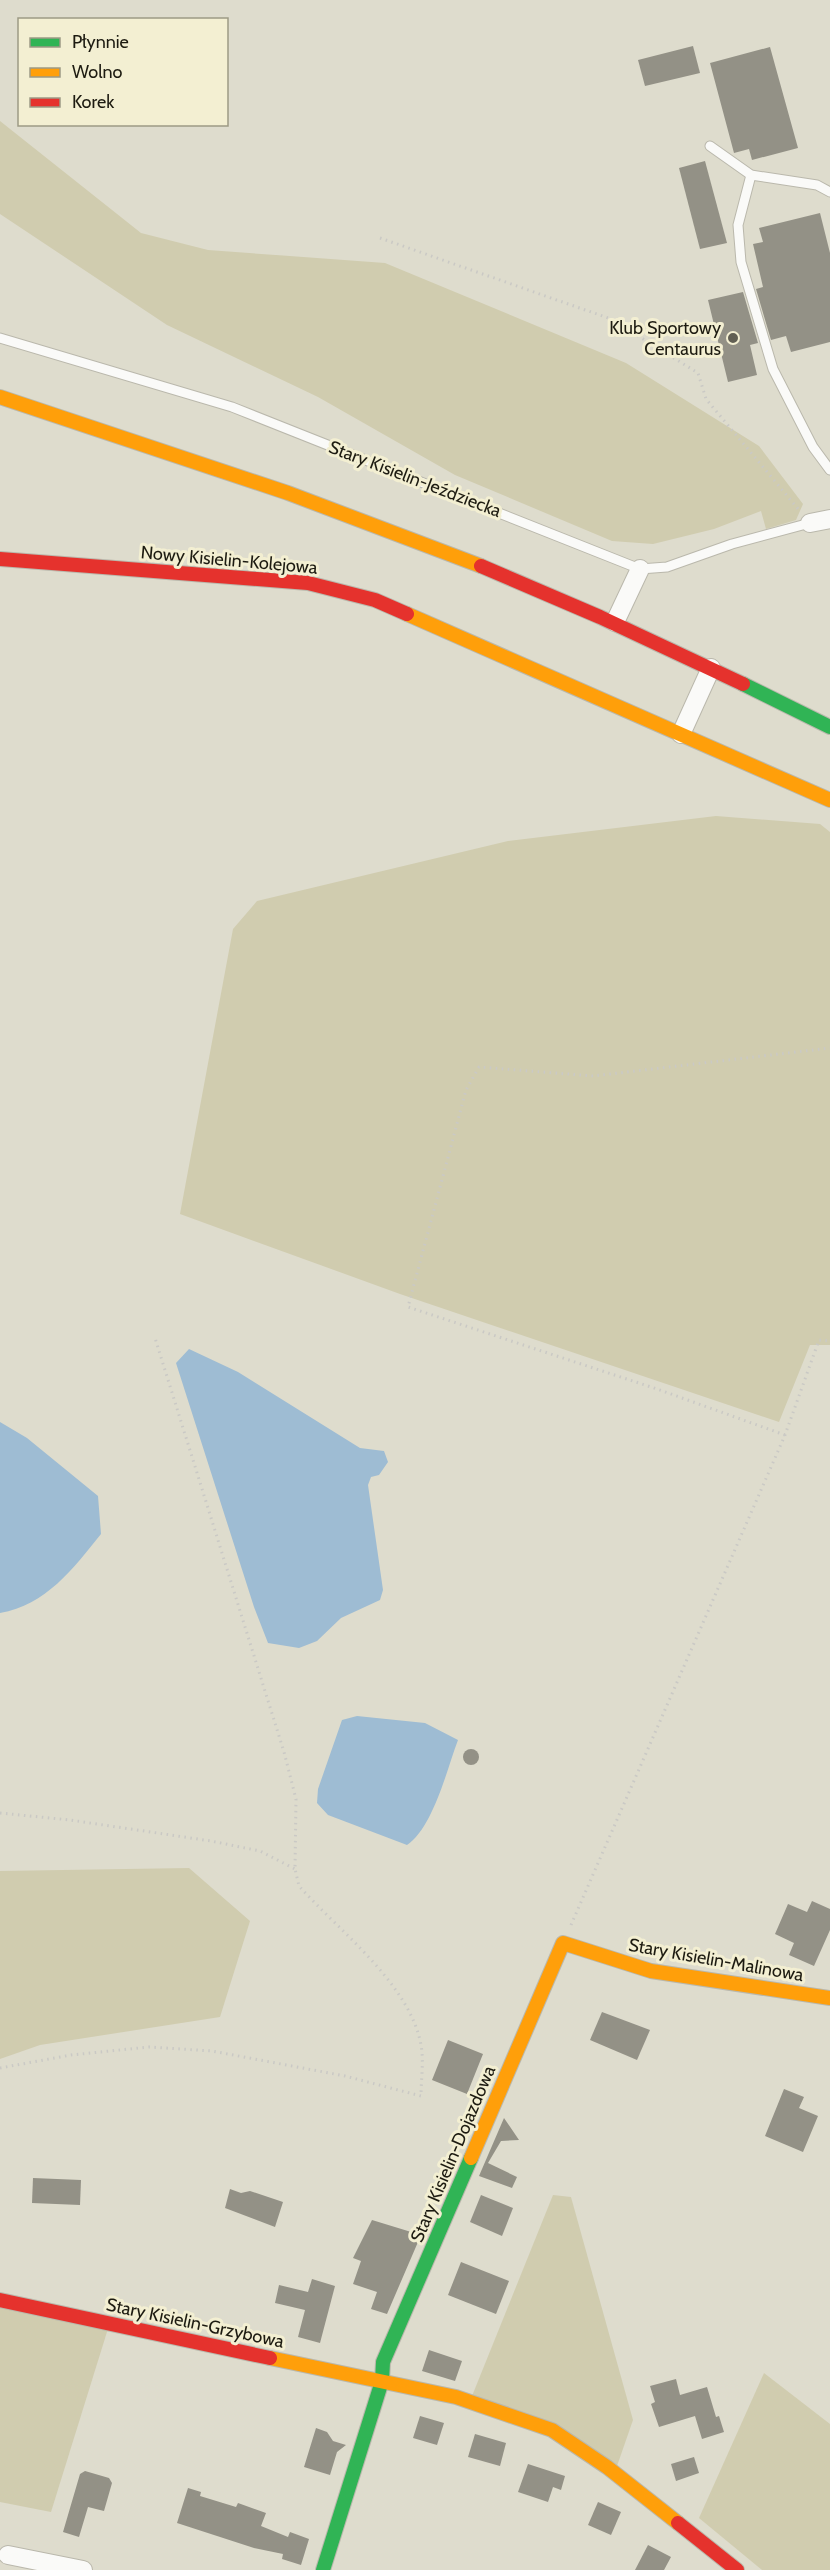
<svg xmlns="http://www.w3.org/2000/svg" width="830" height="2570" font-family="Cabin,sans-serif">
<rect width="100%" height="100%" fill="#dedccd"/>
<g fill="#d0ccaf">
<path d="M0,121L141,233L208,250L385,263L626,363L759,446L803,504L796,520L766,529L761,511L714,529L653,544L612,541L455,475L318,397L167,325L0,214Z"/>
<path d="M716,816L820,824L830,832V1345H810L779,1422L400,1294L180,1214L233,929L257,901L508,841Z"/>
<path d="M189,1868L250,1921L220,2017L40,2045L0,2059V1871Z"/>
<path d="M553,2195L571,2197L633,2420L617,2466L472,2396Z"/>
<path d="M0,2299L111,2319L51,2512L0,2502Z"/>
<path d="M764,2373L830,2424V2570H762L699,2518Z"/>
</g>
<g fill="#9ebcd3">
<path d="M189,1349L238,1372L360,1448L384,1451L388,1462L379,1475L371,1477L368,1485L383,1590L380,1600L341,1618L317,1641L299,1648L268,1643L254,1607L176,1363Z"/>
<path d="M0,1422L27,1438L98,1496L101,1534C73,1569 46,1605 0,1613Z"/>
<path d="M357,1716L425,1723L458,1740C447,1769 433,1828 407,1845L328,1815L317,1803L318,1789L342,1720Z"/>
</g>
<g fill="#939186">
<path d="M693,46L700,73L645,86L638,60Z"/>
<path d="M770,47L798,148L752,160L749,149L734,153L710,63Z"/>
<path d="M705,161L727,243L700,249L679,168Z"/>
<path d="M820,213L830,253V342L791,352L786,336L771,340L756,289L763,287L753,244L763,242L759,228Z"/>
<path d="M743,292L758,343L750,345L757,375L728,382L708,300Z"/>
<circle cx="471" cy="1757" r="8"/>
<path d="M812,1901L830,1909V1930L814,1966L789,1955L794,1943L775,1934L788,1904L807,1912Z"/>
<path d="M602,2012L650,2030L637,2060L590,2040Z"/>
<path d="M448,2040L483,2054L467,2094L432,2080Z"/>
<path d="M784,2089L804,2097L799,2108L818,2116L803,2152L765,2136Z"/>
<path d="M504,2118L519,2140L501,2141L488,2163L517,2177L512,2188L479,2176Z"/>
<path d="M33,2178L81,2180L80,2205L32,2203Z"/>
<path d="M230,2189L241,2193L250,2191L283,2202L275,2227L225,2208Z"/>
<path d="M481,2195L513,2208L502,2236L470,2222Z"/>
<path d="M372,2220L421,2235L387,2314L371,2309L377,2292L353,2284L361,2261L353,2258Z"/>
<path d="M461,2262L509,2281L496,2314L448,2295Z"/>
<path d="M312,2279L335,2286L320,2343L298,2337L305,2310L275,2303L279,2285L308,2292Z"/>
<path d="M429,2350L462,2361L455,2381L422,2371Z"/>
<path d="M676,2379L680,2395L707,2387L716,2417L719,2416L724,2432L702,2439L695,2416L659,2427L651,2404L655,2402L650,2386Z"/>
<path d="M420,2416L444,2423L437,2445L413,2438Z"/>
<path d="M316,2428L327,2432L333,2441L346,2445L337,2452L330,2475L304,2467Z"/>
<path d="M475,2434L506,2443L500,2466L468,2457Z"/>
<path d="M694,2457L699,2473L676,2481L671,2464Z"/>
<path d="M528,2464L565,2476L561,2490L553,2487L548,2502L518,2492Z"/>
<path d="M85,2471L109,2478L112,2483L104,2511L88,2507L79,2537L63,2532L80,2474Z"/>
<path d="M188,2488L201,2492L200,2496L236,2507L238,2503L266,2513L261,2526L288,2537L290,2532L309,2539L301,2565L282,2559L283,2554L254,2548L177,2523Z"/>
<path d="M598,2502L621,2512L611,2535L588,2525Z"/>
<path d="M648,2545L671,2557L664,2570H635Z"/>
</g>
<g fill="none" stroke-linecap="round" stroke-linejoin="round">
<g stroke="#bab8ac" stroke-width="11">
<g id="lane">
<path d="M710,146L751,175L817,185L830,192"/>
<path d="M751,175L738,225L741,262L773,369L813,447L830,470"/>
<path d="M0,338L232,407L640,569L667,567L732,544L810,523"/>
</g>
</g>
<g stroke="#bab8ac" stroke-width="20">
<g id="street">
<path d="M810,523L830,519"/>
<path d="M615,622L640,569"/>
<path d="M681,734L711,668"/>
<path d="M8,2555L83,2570"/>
</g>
</g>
<g stroke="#bab8ac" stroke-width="16">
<g id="fast">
<path d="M743,684L830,727"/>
<path d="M323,2570L382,2381L383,2362L471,2158"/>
</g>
</g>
<g stroke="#bab8ac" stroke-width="16">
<g id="slow">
<path d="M0,397L288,493L481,566"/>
<path d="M407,614L830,800"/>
<path d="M471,2158L563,1943L651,1971L830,1998"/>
<path d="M270,2358L456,2397L552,2430L607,2467L678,2523"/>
</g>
</g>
<g stroke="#bab8ac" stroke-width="16">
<g id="jam">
<path d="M0,559L308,583L375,600L407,614"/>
<path d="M481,566L600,617L743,684"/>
<path d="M0,2300L270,2358"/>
<path d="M678,2523L737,2570"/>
</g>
</g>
<g stroke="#cac9c5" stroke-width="3" stroke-dasharray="1.5 4.5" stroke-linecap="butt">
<path d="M380,238L611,319L698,373L706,399L799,510"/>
<path d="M785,1435L657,1389L408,1307L466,1090L479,1067L593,1076L830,1048"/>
<path d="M0,1813L70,1820L211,1841L260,1851L295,1869"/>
<path d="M571,1925L785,1435L819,1340L830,1341"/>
<path d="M0,2068L71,2055L149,2047L212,2051L345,2076L421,2096C421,2080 424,2061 421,2045C410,1984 339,1931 299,1886L295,1869L296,1799L284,1752L155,1338"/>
</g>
<use href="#lane" stroke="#fafaf8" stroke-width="9"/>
<use href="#street" stroke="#fafaf8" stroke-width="18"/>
<use href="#fast" stroke="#30b455" stroke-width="14"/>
<use href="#slow" stroke="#ff9f0a" stroke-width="14"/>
<use href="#jam" stroke="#e5322d" stroke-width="14"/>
</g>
<circle fill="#615f53" stroke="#f3efd2" stroke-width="2" cx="733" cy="338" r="6"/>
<g text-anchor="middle" stroke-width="6" stroke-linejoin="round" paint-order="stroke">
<g font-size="18" fill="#1d1b11" stroke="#f3efd2" text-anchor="end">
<text x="721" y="334">Klub Sportowy<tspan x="721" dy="21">Centaurus</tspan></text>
</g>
<g font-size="18" fill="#1d1b11" stroke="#f3efd2">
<text transform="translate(415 479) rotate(21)" y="6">Stary Kisielin-Jeździecka</text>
<text transform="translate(229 560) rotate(5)" y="6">Nowy Kisielin-Kolejowa</text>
<text transform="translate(716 1960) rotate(10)" y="6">Stary Kisielin-Malinowa</text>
<text transform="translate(453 2154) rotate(-67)" y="6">Stary Kisielin-Dojazdowa</text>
<text transform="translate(195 2323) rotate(12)" y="6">Stary Kisielin-Grzybowa</text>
</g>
</g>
<rect x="18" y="18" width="210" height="108" fill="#f3efd2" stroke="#9d9a85" stroke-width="1.5"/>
<rect x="30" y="38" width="30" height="9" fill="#30b455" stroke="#9d9a85" stroke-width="1.5"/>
<text x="72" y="48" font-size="18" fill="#1d1b11">Płynnie</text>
<rect x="30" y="68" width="30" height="9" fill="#ff9f0a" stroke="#9d9a85" stroke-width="1.5"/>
<text x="72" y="78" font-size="18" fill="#1d1b11">Wolno</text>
<rect x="30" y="98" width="30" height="9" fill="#e5322d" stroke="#9d9a85" stroke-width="1.5"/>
<text x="72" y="108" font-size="18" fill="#1d1b11">Korek</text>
</svg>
